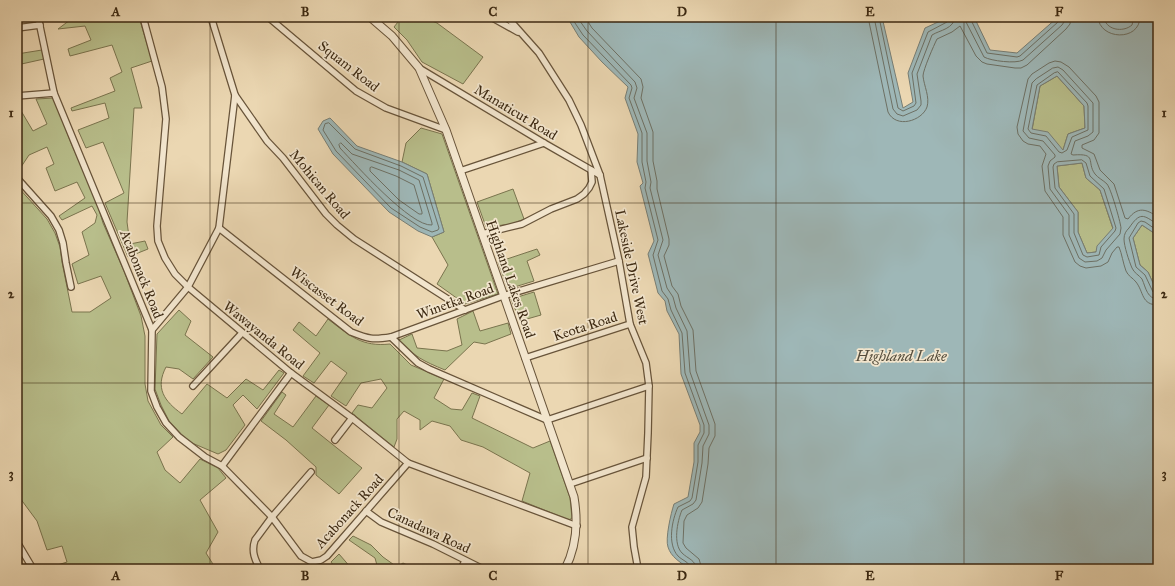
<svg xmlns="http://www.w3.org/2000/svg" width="1175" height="586" font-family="'IM FELL Great Primer',serif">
<rect width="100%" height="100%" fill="#ebd7b2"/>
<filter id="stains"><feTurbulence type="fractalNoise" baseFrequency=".005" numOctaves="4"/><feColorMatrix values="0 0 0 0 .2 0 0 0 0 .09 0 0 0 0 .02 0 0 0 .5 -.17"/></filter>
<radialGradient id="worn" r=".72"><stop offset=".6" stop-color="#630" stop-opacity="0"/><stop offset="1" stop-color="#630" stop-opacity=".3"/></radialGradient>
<g fill="#b8be8b" stroke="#7a744e">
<path d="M74,17H139L152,61L131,68L142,108H134L127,222L130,244L145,241L148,249L128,257L105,203L124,193L103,142L86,148L78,130L109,118L105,103L72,111L71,108L115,91L110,78L122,72L112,45L70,56L68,49L91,40L85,26L58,29Z"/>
<path d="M402,17H422L437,23L483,57L463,84L422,62L407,40L394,27Z"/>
<path d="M42,50L44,59L17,65V54Z"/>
<path d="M1057,76L1084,106L1085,128L1068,134L1063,150L1032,130L1040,86Z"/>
<path d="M54,98L71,143L97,203L103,223L124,271L141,316L145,336V384L148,401L161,425L173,437L157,452L165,470L180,483L200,459L218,468L226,478L200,500L218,532L206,553L216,569H45L67,562L62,546L47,550L37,521L17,494V186L47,219L55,233L60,247L62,262L72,312H90L111,298L101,276L78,284L72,264L89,255L82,232L95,223L97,215L92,206L62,220L59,216L85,198L77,182L55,191L46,168L54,164L47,147L29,155L17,173V104L33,131L47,124L36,99Z"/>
<path d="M421,128L442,134L498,294L465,304L437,284L448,265L432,237L444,232L427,174L402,162L406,143Z"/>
<path d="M1082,163L1086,178L1100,190L1113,229L1098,246L1096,252L1087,253L1078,232V212L1059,187L1057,166Z"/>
<path d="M513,189L524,219L512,224L486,227L477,202Z"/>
<path d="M1142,225L1157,235L1158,240V294L1148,272L1140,265L1133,238Z"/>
<path d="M537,249L540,255L527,261L534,281L508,289L498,262Z"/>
<path d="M534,292L541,315L520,321L511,299Z"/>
<path d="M179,310L191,321L185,335L213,357L193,379L179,369L166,367C155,388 164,401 182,414L207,384L227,398L246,379L263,390L279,370L284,373L257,409L243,395L233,405L245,425L226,450L218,454L192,443L182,435L169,421L161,405L155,389L157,334Z"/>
<path d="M473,311L480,331L508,323L511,334L485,344L474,342L445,370C423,361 415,357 399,340L412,334L417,348L447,351L462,345L457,319Z"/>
<path d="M328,319C350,336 362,347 390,344L411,365L444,379L434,398L451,409L462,410L472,393L480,396L472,418L533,448L550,441L570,498L572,518L569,520L522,501L530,473L483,447L461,440L450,426L432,421L420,430V420L404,411L397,419V439L394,447L352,413L358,405L372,408L387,388L381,379L361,383L346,406L331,396L347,373L331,361L314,383L303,376L320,353L293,330L299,322L316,336Z"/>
<path d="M282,392L286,395L274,414L293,427L316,396L329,405L312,428L362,468L339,494L316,475V467L286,440L261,421Z"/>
<path d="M353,536L371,545L383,557L397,567L403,563L415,569H378L375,558L349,540Z"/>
<path d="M339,554L352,569H336L331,562Z"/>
</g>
<g fill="#9eb7b7" stroke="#777e75" fill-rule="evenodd">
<path d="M567,17H882L903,108L913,102L908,73L925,28L949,17L975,19L990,50L1017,53L1058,17H1095L1124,20L1125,17H1158V240L1157,235L1142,225L1133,238L1140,265L1148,272L1158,294V569H687L688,568C680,562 671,557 668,547C665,539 671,513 674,504L688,497L694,462V443L700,432V425L681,374L679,334L667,311L665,301L658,293L648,254L654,241L640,186L643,183L637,162L638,134L625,98L628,87L602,62L579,37ZM1057,76L1084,106L1085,128L1068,134L1063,150L1048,132L1032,129L1040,86ZM1082,163L1086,178L1100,190L1113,228L1097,246L1096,252L1087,253L1078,232V212L1059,187L1057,166Z"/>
<path d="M330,118L357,146L402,162L427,174L444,232L432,237L418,231L389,212L333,154L318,129L323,121Z"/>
</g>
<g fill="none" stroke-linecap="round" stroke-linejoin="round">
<g stroke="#6d7064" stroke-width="1">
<path d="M571,17L583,35L631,85L632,88L629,98L642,133V162L646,182L645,188L658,240L653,255L662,291L668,299L671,310L682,333L685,373L704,425V433L698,445V462L692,498L690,501L678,507C672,520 667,544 678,556C683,561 690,562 691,569"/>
<path d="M577,17L587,31L635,82L637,88L634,98L647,133V161L651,182L650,188L663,240L658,255L667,288L673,297L676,308L687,331L690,372L709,425V434L703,446L702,463L696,500L693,504L682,510C677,522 673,544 682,553C688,559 696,560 696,569"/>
<path d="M585,17L592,28L641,79L643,87L641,98L653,132V161L657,181V189L669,239V245L664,256L672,286L678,294L681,306L693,330L696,371L715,424V436L709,448L708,464L702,502L698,508L687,515L684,521L683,543L686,548L699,559L702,569"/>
<path d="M868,17L888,112C896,129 922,121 927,107C930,97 924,86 923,76C923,70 934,45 937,39L952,32L960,26L976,56L982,62L987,64L1015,68H1021L1027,65L1066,29L1070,24L1071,17"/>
<path d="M874,17L893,109L897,114L903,116L917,110L921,105V101L917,74L932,35C940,30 954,29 955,17"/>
<path d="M879,17L898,108L903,111L914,106L916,103L912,73L928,32L947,22L950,17"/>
<path d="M965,17L966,22L984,57C991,61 1016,64 1023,60L1062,25L1064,22L1065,17"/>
<path d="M970,17L971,20L987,53L1017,57L1020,56L1058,22L1060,17"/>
<path d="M1098,17C1099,40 1140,42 1140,17"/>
<path d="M1104,17C1105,30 1123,33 1132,25L1134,17"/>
<path d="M1053,68L1058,67L1063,70L1093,103V132L1088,136L1075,141L1071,154L1073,155C1098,153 1086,162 1095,174C1098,178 1103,180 1107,184C1111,189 1120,220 1121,228L1120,234L1106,250L1102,258L1097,261L1085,262L1079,258L1069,235V215L1050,189L1048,166L1050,161L1055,157V155L1043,141L1029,138L1023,131L1032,83L1036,79Z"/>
<path d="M1058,72L1087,103L1088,106V130L1072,137L1067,150L1062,153L1059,152L1046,136L1031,133L1028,129L1037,85L1054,73Z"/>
<path d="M329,123L355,149L401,166L423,177L439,228L438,230L432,232L420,227L391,208L336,151L323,130L325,124Z"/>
<path d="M341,143L352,154L399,170L419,180L432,223V225C411,227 356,165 340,148L339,145Z"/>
<path d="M1082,160L1086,163L1090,176L1104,189L1116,228L1115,231L1101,247L1099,255L1087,257L1083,255L1074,233V214L1055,188L1053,167L1054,164L1057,162Z"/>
<path d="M372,167L396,176L414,185L422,212V214H419L399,200L370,171V168Z"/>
<path d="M1158,217C1146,209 1138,206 1128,219L1125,218L1114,184L1100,170L1094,154L1082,148V145L1094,140L1099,133V102L1096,96L1069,67L1061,62L1055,61L1049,63L1032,74L1028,79L1017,127L1018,134L1023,141L1028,144L1040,146L1046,154L1042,166L1045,191L1063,217V235L1075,262L1080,266L1086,268L1101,266L1108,262L1112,253L1117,247H1119C1122,254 1123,263 1126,271C1128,276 1133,278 1136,282C1144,292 1141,305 1158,305"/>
<path d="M1158,225C1143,214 1140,212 1129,228C1126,231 1124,234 1124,239C1124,246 1129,261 1132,268C1134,273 1139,275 1142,279C1146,288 1147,299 1158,299"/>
<path d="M1158,231L1145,222L1141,221L1138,223L1129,238L1136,267L1145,275L1153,292L1158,294"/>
</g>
<g stroke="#68543a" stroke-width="8">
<g id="minor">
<path d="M38,17L54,93L152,330L151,391L157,407L166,423L179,437L205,457L222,466L272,517L301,556L312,562L321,560L327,556L408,463"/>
<path d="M143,17L162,87L166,119L157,226L158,241L165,258L175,274L188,287L291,373L352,418L408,463L577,526"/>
<path d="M268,17L356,91L386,108L446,130"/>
<path d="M491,17L518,32"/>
<path d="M507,17L539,53L569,100L581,125L600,175L619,261L630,324L646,363L649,386L648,433L646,477L632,527L634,547L638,569"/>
<path d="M17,28L40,25"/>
<path d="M419,68L544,143L600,175"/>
<path d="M235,95L267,141L283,158L326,214L337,225L354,239L465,310"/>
<path d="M17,96L54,93"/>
<path d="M460,171L544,143"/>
<path d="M17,178L51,216L59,230L63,243L66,263L71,287"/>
<path d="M219,228L351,332C369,339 372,340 391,337L418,363L429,369L547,420L649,386"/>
<path d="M482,234L522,224L551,209L577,199L584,194L589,188L592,182L591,170"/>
<path d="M152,330L188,287L219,228L235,95L211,17"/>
<path d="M391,337L503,296L619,261"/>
<path d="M525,358L630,324"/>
<path d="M193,386L242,333"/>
<path d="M335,440L352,418"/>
<path d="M222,466L291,373"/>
<path d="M570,484L647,458"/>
<path d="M366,511L381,522L433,544L483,569"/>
<path d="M17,542L33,569"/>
<path d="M260,569C255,560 251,551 255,540L272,517L311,472"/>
<path d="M461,569L465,561"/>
</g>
</g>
<g stroke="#68543a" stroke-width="9">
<path id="tertiary" d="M370,17L392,36L419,68L446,130L574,497C578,521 577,546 565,569"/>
</g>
<use href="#minor" stroke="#f2e5cd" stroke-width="5.5"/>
<use href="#tertiary" stroke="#f2e5cd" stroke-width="7"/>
</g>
<path fill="none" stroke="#3c2912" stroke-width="1" stroke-opacity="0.55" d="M210,17V569M399,17V569M588,17V569M776,17V569M964,17V569M17,203H1158M17,383H1158"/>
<g text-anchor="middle" stroke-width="3.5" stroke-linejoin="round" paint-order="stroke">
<g font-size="14" fill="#3c2912" stroke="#f2e5cd">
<text transform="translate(349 66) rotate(38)" y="5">Squam Road</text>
<text transform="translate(516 112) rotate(31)" y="5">Manaticut Road</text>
<text transform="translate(320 184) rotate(50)" y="5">Mohican Road</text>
<text transform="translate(632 267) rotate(78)" y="5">Lakeside Drive West</text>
<text transform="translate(142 274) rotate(68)" y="5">Acabonack Road</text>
<text transform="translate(511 279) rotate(71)" y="5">Highland Lakes Road</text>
<text transform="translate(327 296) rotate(37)" y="5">Wiscasset Road</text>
<text transform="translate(455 301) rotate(-20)" y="5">Winetka Road</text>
<text transform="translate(585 326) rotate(-18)" y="5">Keota Road</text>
<text transform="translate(264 335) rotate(39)" y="5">Wawayanda Road</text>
<text transform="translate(349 511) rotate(-48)" y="5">Acabonack Road</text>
<text transform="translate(429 530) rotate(25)" y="5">Canadawa Road</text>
</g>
<g font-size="15" font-style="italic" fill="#544c3b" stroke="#f2e5cd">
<text x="901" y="361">Highland Lake</text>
</g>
</g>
<rect width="1175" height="586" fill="none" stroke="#ebd7b2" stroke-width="44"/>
<rect x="22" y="22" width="1131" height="542" fill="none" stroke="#3c2912" stroke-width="1.5"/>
<g font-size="13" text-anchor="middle" font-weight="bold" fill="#3c2912">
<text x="116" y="16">A</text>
<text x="305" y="16">B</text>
<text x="493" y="16">C</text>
<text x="682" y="16">D</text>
<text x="870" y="16">E</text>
<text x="1059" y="16">F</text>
<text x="11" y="117">1</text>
<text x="1164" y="117">1</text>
<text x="11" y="298">2</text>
<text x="1164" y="298">2</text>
<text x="11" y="478">3</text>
<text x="1164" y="478">3</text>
<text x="116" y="580">A</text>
<text x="305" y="580">B</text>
<text x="493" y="580">C</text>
<text x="682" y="580">D</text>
<text x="870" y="580">E</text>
<text x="1059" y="580">F</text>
</g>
<rect width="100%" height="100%" filter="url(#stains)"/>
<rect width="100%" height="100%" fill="url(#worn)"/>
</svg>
